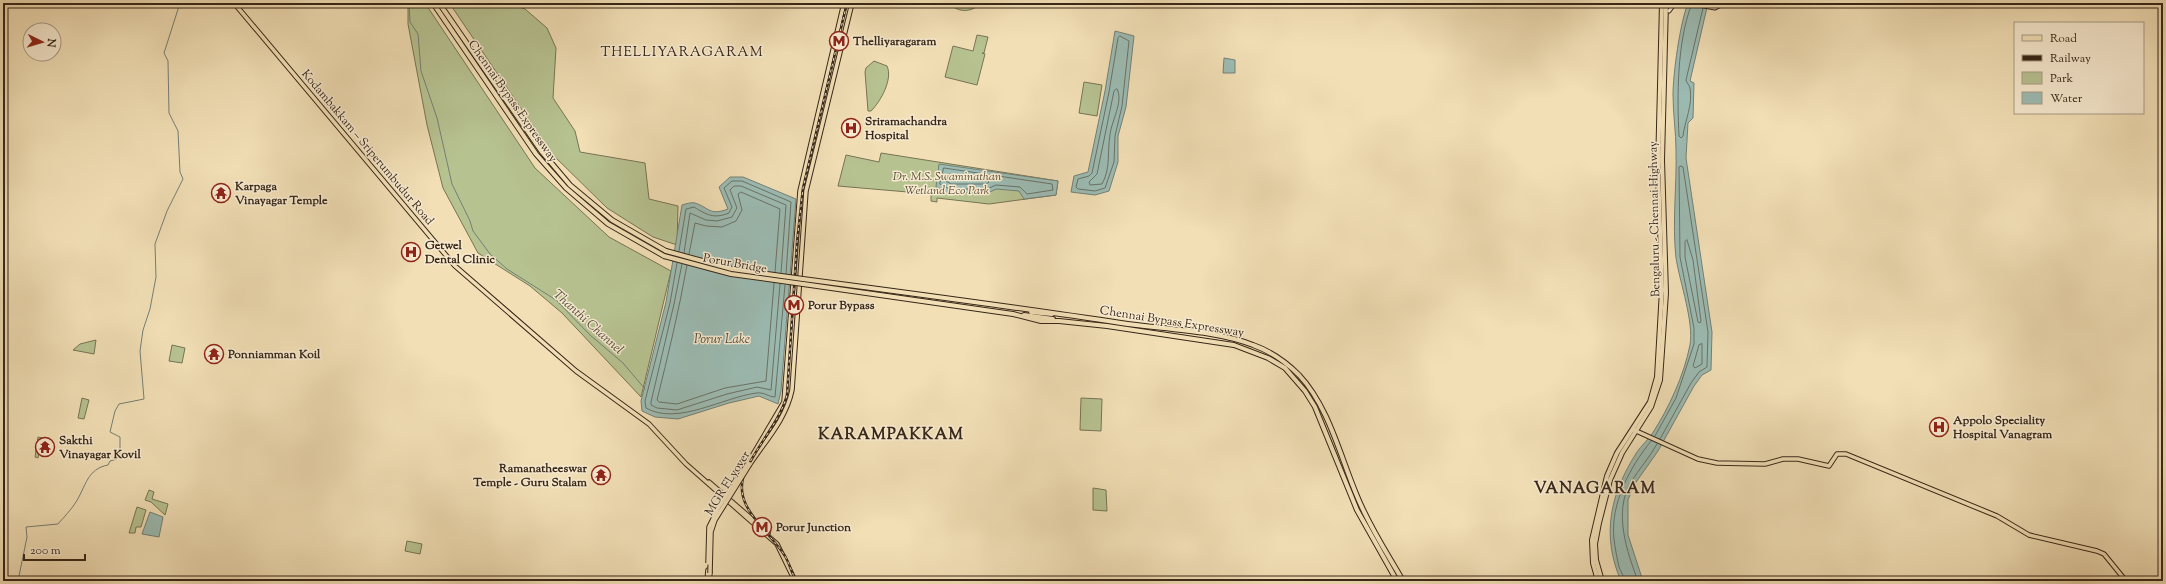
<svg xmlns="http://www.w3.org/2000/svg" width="2166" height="584" font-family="'Sorts Mill Goudy',serif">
<rect width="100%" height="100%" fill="#f2dfb6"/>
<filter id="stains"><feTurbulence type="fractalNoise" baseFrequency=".005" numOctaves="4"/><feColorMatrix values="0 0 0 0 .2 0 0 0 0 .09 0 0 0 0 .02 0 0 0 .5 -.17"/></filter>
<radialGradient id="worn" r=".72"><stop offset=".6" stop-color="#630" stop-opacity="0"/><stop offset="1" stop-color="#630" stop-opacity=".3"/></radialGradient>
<g fill="#b7c291" stroke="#777454">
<path d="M408,3H425L535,168L609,237L671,271L641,397L562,313L530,286L478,253L443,188L427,125L408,24Z"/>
<path d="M452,3H513V5L525,9L547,28L556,48L553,98L575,131L580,152L645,163L649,199L678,206L677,245L653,237L607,208L552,154L452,7Z"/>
<path d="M949,3H981C971,13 958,13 949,3Z"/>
<path d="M977,35L988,37L984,53H982L985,54L977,85L945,77L953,46L973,51Z"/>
<path d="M874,61L887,66C893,79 881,101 871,111H868L865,72L866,68Z"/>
<path d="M1084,82L1102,85L1097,116L1079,113Z"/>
<path d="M881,153L1058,181L1056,195L989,204L937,198V202L931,201V194L838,186L846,155L879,162Z"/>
<path d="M96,340L94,354L73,350L80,344Z"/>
<path d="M172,345L185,348L182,363L169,361Z"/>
<path d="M82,398L89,400L84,419L78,418Z"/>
<path d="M1081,398L1102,399L1101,431L1080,430Z"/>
<path d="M38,437L46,439L44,448L40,447L38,458L35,457Z"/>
<path d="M1093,488L1106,490L1107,511L1093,510Z"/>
<path d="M149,490L154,492L152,499L168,504L165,515L151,502L145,500Z"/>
<path d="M137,507L146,510L141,527H136L135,533H129Z"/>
<path d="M407,541L422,544L420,554L405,551Z"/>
</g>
<g fill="#9cbcb4" stroke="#748076">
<path d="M1688,3H1708L1690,81L1694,83L1693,118L1688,123L1686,158L1712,332L1711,370L1702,375L1694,386L1658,451L1634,485L1628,500V535L1643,581H1621C1601,535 1610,494 1637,452C1641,446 1648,440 1652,434C1669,408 1684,375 1690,345C1694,322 1680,283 1676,258C1672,223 1677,186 1676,150C1676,132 1673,114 1673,95C1673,74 1680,23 1688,3Z"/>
<path d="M1115,31L1134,36L1126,107L1118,136V162L1109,191L1095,195L1071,192L1074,176L1088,172L1105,91Z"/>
<path d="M1224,58L1235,60V73H1223Z"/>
<path d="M939,164L1058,181L1056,195L1024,199L1019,191L996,189L988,193H948L936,187Z"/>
<path d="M730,177H743L796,199L781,391L778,404L759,396L729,403L678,419L655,417L642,411L641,401L666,302L682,205C686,204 691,202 695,203C710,208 709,216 728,209L719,187Z"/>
<path d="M150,512L163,517L159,537L142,534Z"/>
</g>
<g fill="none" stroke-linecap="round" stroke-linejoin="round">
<g stroke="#6a7266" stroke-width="1">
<path d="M1691,6C1677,43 1677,97 1679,136L1681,138L1683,136C1685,120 1693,105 1690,88C1689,84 1687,84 1686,80L1703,8"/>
<path d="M1120,36L1129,41L1122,106L1115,136L1114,162L1105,188L1095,191L1078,189L1076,187L1078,179L1089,176L1092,173L1109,92L1118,38Z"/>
<path d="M1117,89C1124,101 1111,122 1110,135C1107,152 1111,168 1102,184L1090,185L1089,182L1097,174L1114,91Z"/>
<path d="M944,168L1052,184L1053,190L1027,194L1020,187L996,185L987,189H950L940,184Z"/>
<path d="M948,174L987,180L989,182L986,184H951L946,181Z"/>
<path d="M1687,240L1693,260L1701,321L1700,323L1698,322L1685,257V242Z"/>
<path d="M679,251L686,209L694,207C707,215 714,219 729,213L732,207L724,188L732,181H742L791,202L786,274"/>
<path d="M684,253L690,213L706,220L717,221L732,217L737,208L730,190L734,186H741L786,205L781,273"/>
<path d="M689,254L695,223L706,226L722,227L736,221L742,210L738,194L741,192L780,209L775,272"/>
<path d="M677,263L670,303L645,401L646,408C678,426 723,397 757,393C764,392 769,397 775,397L785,285"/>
<path d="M682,264L674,304L651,402V405L657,408L677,410L727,394L757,387L771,390L780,284"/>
<path d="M687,265C679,311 668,355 657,400L659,402L677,404L725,388L766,381L774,283"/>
<path d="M1702,344V364L1695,368L1693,366L1699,345Z"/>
<path d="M1655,436L1676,398L1694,344V328L1680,257L1679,167L1681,166L1683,167L1708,332L1707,367L1699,372L1691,383L1660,439"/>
<path d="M1625,581C1624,576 1621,572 1619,567C1617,558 1615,548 1614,539C1610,504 1630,467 1651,441"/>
<path d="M1638,581C1627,552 1613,512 1631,482C1639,469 1650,457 1657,444"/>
</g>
<g stroke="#748076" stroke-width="1">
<path d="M409,3L410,22L418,34L421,71L437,118L452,184L470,221L473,231L490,254L507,269L556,300L590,335L623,363L645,389"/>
<path d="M18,581L27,537L26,527L58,524C64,517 71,510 76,502C86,486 87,469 108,465L110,461L117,459L120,453V437L110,432L115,411L119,404L144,399L140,351L143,330L150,309L156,277L155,244L167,211L183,179L180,172L178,131L169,113L168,61L164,53L180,3"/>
</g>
<g stroke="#372718" stroke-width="5">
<g id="secondary">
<path d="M1688,3L1715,8L1725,3"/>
<path d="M1756,3L1765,5L1766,3"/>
<path d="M1669,11L1675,3"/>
</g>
</g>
<g stroke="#372718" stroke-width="5.5">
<g id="primary">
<path d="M234,3L455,266L576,371L649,424L686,464L777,544L795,581"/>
<path d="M1634,430L1698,459L1717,463L1765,464L1783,459H1798L1829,466L1837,454H1846L1997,516L2029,535L2097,551L2104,554L2126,581"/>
<path d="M748,463L784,402L800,191L844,3"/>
<path d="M750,464C766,440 786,419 792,390L806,191L852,3"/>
<path d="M709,482L768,533"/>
<path d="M707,581L708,570"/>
<path d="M709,581L710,573"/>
</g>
</g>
<g stroke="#372718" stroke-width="6">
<g id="trunk">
<path d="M433,3L536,154L566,188L608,224L664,256"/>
<path d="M439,3L542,152L570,185L612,220L666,251"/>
<path d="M803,279C909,293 1015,307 1121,323C1161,329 1215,330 1253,345C1270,351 1286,362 1299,375C1329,407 1340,456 1357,496C1369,526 1387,553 1403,581"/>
<path d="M803,284L1013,314L1041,321H1059L1107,326L1234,345L1268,358L1285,368L1305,391L1315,407L1357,510L1397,581"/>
<path d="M1031,312L1052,314"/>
<path d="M1024,315L1053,319"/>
<path d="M1598,581L1593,563L1592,540L1607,476L1617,453L1650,402L1657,377L1662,290L1658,168L1662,3"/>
<path d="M1602,581L1596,560L1595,544L1599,523L1610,480L1622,453L1651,407L1660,380L1666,293L1662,160L1666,3"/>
</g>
</g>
<use href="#secondary" stroke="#f7ead0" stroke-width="3"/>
<use href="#primary" stroke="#f2dfb6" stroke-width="3.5"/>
<use href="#trunk" stroke="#f2dfb6" stroke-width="4"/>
<g stroke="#372718" stroke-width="2.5">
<path id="rail" d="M796,581C792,573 789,563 785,556C768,529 729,505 746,470C758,444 779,423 787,395L797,242L803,188L847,3"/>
</g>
<use href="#rail" stroke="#f7ead0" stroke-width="1" stroke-dasharray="3" stroke-linecap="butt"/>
<g stroke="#372718" stroke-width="5.5" stroke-linecap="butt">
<g id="primary-bridge">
<path d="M708,563L709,527L719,507L748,463"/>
<path d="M710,573L711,532L715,520L750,464"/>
</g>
</g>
<g stroke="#372718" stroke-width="6" stroke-linecap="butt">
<g id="trunk-bridge">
<path d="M666,251L732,269L803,279"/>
<path d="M664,256L731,274L803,284"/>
</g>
</g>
<use href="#primary-bridge" stroke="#f2dfb6" stroke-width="3.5"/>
<use href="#trunk-bridge" stroke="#f2dfb6" stroke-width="4"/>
</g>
<defs>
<g id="metro-ring" transform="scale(1)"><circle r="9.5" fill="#f7ead0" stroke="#8f2418" stroke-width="1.5"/><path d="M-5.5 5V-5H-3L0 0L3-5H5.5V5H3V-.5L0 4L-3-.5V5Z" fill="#8f2418"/></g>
<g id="hospital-ring" transform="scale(1)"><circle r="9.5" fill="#f7ead0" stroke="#8f2418" stroke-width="1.5"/><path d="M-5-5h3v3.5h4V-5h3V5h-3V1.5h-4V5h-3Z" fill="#8f2418"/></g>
<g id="temple-ring" transform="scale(1)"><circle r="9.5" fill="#f7ead0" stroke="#8f2418" stroke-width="1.5"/><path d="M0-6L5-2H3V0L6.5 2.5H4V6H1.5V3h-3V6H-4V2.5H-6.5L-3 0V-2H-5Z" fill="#8f2418"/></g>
</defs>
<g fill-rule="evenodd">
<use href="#metro-ring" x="839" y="41"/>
<use href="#hospital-ring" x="851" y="128"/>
<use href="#temple-ring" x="221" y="193"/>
<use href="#hospital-ring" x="411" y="252"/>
<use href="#metro-ring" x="794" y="305"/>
<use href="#temple-ring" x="214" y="354"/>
<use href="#hospital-ring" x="1939" y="427"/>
<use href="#temple-ring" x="45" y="447"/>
<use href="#temple-ring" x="601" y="475"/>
<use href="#metro-ring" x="762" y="527"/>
</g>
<g text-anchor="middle" stroke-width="3" stroke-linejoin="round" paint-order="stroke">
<g font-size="12" font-weight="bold" fill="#372718" stroke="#f7ead0" text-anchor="start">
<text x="853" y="45">Thelliyaragaram</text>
<text x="865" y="125">Sriramachandra<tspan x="865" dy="14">Hospital</tspan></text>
<text x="235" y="190">Karpaga<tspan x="235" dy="14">Vinayagar Temple</tspan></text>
<text x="425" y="249">Getwel<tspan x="425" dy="14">Dental Clinic</tspan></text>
<text x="808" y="309">Porur Bypass</text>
<text x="228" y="358">Ponniamman Koil</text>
<text x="1953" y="424">Appolo Speciality<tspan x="1953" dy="14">Hospital Vanagram</tspan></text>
<text x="59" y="444">Sakthi<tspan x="59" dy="14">Vinayagar Kovil</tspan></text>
<text x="587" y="472" text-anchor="end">Ramanatheeswar<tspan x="587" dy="14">Temple - Guru Stalam</tspan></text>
<text x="776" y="531">Porur Junction</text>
</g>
<g font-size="12" fill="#372718" stroke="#f7ead0">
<text transform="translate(513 101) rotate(55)" y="4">Chennai Bypass Expressway</text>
<text transform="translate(368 147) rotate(50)" y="4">Kodambakkam – Sriperumbudur Road</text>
<text transform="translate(1654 219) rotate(-91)" y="4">Bengaluru - Chennai Highway</text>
<text transform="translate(735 263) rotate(10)" y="4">Porur Bridge</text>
<text transform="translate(1172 321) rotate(9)" y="4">Chennai Bypass Expressway</text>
<text transform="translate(727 483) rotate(-58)" y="4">MGR FLyover</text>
</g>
<g font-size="12" font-style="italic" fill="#574e36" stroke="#f7ead0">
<text x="947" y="180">Dr. M.S. Swaminathan<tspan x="947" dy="14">Wetland Eco Park</tspan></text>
</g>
<g font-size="13" font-style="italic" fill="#504c3f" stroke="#f7ead0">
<text transform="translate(589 321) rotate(42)" y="5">Thanthi Channel</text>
<text x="722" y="343">Porur Lake</text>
</g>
<g font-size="14" letter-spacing="1" fill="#372718" stroke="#f7ead0">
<text x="682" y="56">THELLIYARAGARAM</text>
</g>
<g font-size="16" font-weight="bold" letter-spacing="1" fill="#372718" stroke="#f7ead0">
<text x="891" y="439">KARAMPAKKAM</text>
<text x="1595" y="493">VANAGARAM</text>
</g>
</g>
<rect width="2166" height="584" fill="none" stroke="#f2dfb6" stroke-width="16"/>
<rect x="4" y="4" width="2158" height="576" fill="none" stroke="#372718" stroke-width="2"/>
<rect x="8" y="8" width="2150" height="568" fill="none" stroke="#372718"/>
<rect x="2014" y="22" width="130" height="92" fill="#f7ead0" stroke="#aa9c86"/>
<rect x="2022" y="35" width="20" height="6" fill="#f2dfb6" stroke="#aa9c86"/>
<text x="2050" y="42" font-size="12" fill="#372718">Road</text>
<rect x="2022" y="55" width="20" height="6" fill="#372718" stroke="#aa9c86"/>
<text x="2050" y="62" font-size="12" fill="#372718">Railway</text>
<rect x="2022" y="72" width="20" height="12" fill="#b7c291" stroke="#aa9c86"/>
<text x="2050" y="82" font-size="12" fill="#372718">Park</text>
<rect x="2022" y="92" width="20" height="12" fill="#9cbcb4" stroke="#aa9c86"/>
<text x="2050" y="102" font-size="12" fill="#372718">Water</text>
<g transform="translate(42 42) rotate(95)"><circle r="19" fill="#f7ead0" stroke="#aa9c86"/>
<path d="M0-3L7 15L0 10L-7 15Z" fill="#8f2418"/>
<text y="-6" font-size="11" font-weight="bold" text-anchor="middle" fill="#372718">N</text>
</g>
<path d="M24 554v6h61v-6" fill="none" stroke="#372718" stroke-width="2"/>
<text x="30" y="554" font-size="12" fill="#372718" stroke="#f7ead0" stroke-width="3" paint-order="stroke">200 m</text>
<rect width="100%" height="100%" filter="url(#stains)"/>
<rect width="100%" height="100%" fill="url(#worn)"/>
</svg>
